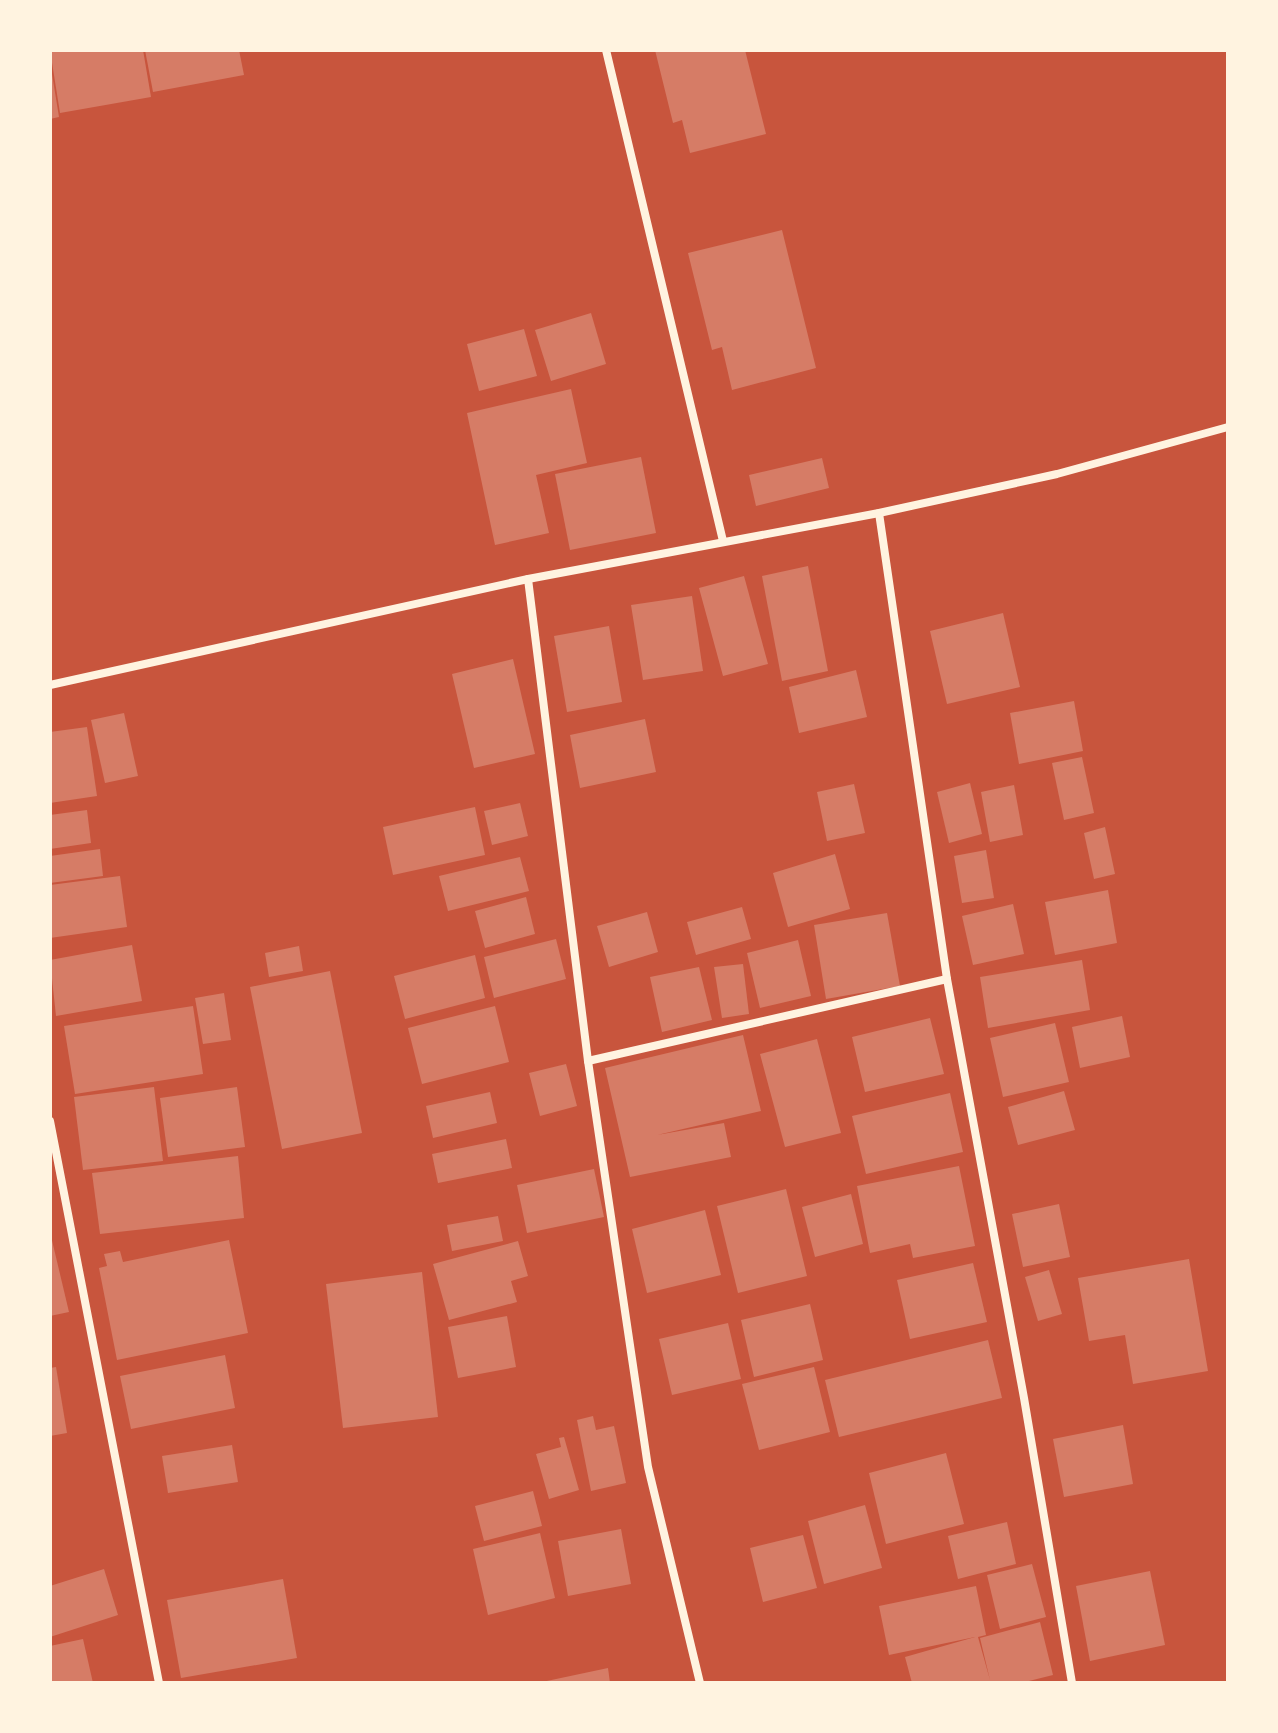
<svg xmlns="http://www.w3.org/2000/svg" width="1278" height="1733" font-family="'DM Sans',sans-serif">
<rect width="100%" height="100%" fill="#c8553d"/>
<g fill="#d67c66">
<path d="M50,50H143L151,97L60,113Z"/>
<path d="M145,50H239L244,75L153,92Z"/>
<path d="M655,50H745L766,134L690,153L682,120L673,123Z"/>
<path d="M52,74L59,117L50,119V75Z"/>
<path d="M782,230L816,368L732,390L722,347L712,350L688,253Z"/>
<path d="M591,313L606,364L551,381L535,330Z"/>
<path d="M524,329L537,376L479,391L467,344Z"/>
<path d="M571,389L587,463L536,475L549,533L495,545L467,413Z"/>
<path d="M641,457L656,533L570,550L555,474Z"/>
<path d="M822,458L829,488L756,506L749,475Z"/>
<path d="M808,566L828,671L782,681L762,576Z"/>
<path d="M744,576L768,664L723,676L699,588Z"/>
<path d="M692,596L703,671L643,680L631,605Z"/>
<path d="M1003,613L1020,687L947,704L930,631Z"/>
<path d="M609,626L622,702L567,712L554,636Z"/>
<path d="M513,659L535,754L474,768L452,674Z"/>
<path d="M856,670L867,717L799,733L789,687Z"/>
<path d="M1074,701L1083,751L1019,764L1010,713Z"/>
<path d="M124,713L138,776L105,783L91,720Z"/>
<path d="M645,719L656,772L580,788L570,735Z"/>
<path d="M87,727L97,796L50,803V732Z"/>
<path d="M1082,757L1094,813L1064,820L1052,763Z"/>
<path d="M970,783L982,834L949,843L937,792Z"/>
<path d="M854,784L865,833L827,841L817,792Z"/>
<path d="M1014,785L1023,835L990,842L981,792Z"/>
<path d="M520,803L528,836L492,845L484,811Z"/>
<path d="M475,807L485,855L393,875L383,827Z"/>
<path d="M87,810L91,843L50,849V815Z"/>
<path d="M1105,827L1115,874L1094,879L1084,833Z"/>
<path d="M100,849L103,876L50,883V856Z"/>
<path d="M986,850L994,898L962,903L954,856Z"/>
<path d="M835,854L850,909L788,927L773,873Z"/>
<path d="M520,857L529,891L448,911L439,876Z"/>
<path d="M120,876L127,927L50,938V885Z"/>
<path d="M1108,890L1117,943L1055,955L1045,902Z"/>
<path d="M526,897L535,934L485,948L475,911Z"/>
<path d="M1013,904L1024,954L973,965L962,916Z"/>
<path d="M742,907L751,939L696,955L687,922Z"/>
<path d="M647,912L658,952L609,967L597,926Z"/>
<path d="M887,913L900,986L826,999L814,925Z"/>
<path d="M556,939L566,979L494,998L484,957Z"/>
<path d="M798,940L811,996L760,1008L747,953Z"/>
<path d="M132,945L142,1001L56,1016L50,960Z"/>
<path d="M299,946L303,971L269,977L265,953Z"/>
<path d="M475,955L485,998L405,1019L394,976Z"/>
<path d="M1082,960L1090,1010L988,1028L980,977Z"/>
<path d="M743,964L749,1014L722,1018L714,967Z"/>
<path d="M699,967L712,1020L662,1032L650,977Z"/>
<path d="M330,971L362,1133L282,1149L250,987Z"/>
<path d="M224,993L231,1040L203,1044L195,998Z"/>
<path d="M193,1006L203,1074L75,1094L64,1026Z"/>
<path d="M495,1006L509,1062L422,1084L408,1028Z"/>
<path d="M1122,1016L1130,1057L1080,1068L1072,1027Z"/>
<path d="M930,1018L944,1074L865,1092L852,1037Z"/>
<path d="M1055,1023L1069,1082L1003,1097L990,1038Z"/>
<path d="M743,1035L761,1111L657,1135L724,1123L731,1157L630,1177L605,1068Z"/>
<path d="M817,1039L841,1133L785,1147L760,1054Z"/>
<path d="M566,1064L577,1106L540,1116L529,1073Z"/>
<path d="M154,1087L163,1161L83,1170L74,1097Z"/>
<path d="M237,1087L245,1147L168,1157L160,1098Z"/>
<path d="M1064,1091L1075,1130L1018,1145L1008,1107Z"/>
<path d="M490,1092L497,1123L433,1138L426,1106Z"/>
<path d="M950,1093L963,1152L866,1174L852,1116Z"/>
<path d="M506,1139L512,1168L438,1183L432,1154Z"/>
<path d="M238,1156L244,1218L100,1234L92,1173Z"/>
<path d="M959,1166L975,1246L913,1258L910,1244L870,1253L857,1186Z"/>
<path d="M594,1169L604,1217L527,1233L517,1185Z"/>
<path d="M786,1189L807,1276L738,1293L717,1206Z"/>
<path d="M851,1194L863,1244L815,1257L802,1207Z"/>
<path d="M1059,1204L1070,1257L1023,1267L1012,1214Z"/>
<path d="M705,1210L721,1275L647,1293L632,1229Z"/>
<path d="M498,1216L503,1241L452,1251L447,1225Z"/>
<path d="M50,1232L69,1312L50,1316Z"/>
<path d="M229,1240L248,1333L117,1360L99,1268L107,1266L104,1254L120,1251L123,1262Z"/>
<path d="M518,1241L528,1276L511,1281L517,1302L449,1320L433,1264Z"/>
<path d="M1189,1259L1208,1371L1133,1384L1125,1335L1089,1341L1078,1278Z"/>
<path d="M973,1263L987,1322L910,1339L897,1280Z"/>
<path d="M1049,1270L1062,1314L1038,1321L1025,1277Z"/>
<path d="M422,1272L438,1417L343,1428L326,1284Z"/>
<path d="M810,1304L823,1360L754,1377L741,1320Z"/>
<path d="M507,1316L516,1367L458,1378L448,1327Z"/>
<path d="M728,1323L741,1379L672,1395L659,1339Z"/>
<path d="M988,1340L1002,1398L839,1437L825,1380Z"/>
<path d="M225,1355L235,1408L131,1429L120,1376Z"/>
<path d="M56,1367L67,1433L50,1436V1368Z"/>
<path d="M814,1367L830,1432L759,1450L742,1384Z"/>
<path d="M593,1416L596,1430L614,1426L626,1483L591,1491L577,1420Z"/>
<path d="M1123,1425L1133,1484L1064,1497L1053,1439Z"/>
<path d="M564,1437L579,1490L549,1499L536,1454L561,1447L559,1438Z"/>
<path d="M232,1445L238,1482L168,1493L162,1456Z"/>
<path d="M946,1453L964,1524L886,1544L869,1473Z"/>
<path d="M533,1491L542,1526L484,1541L475,1506Z"/>
<path d="M865,1505L882,1568L824,1584L808,1521Z"/>
<path d="M1007,1522L1016,1564L958,1579L948,1536Z"/>
<path d="M621,1529L631,1584L568,1596L558,1541Z"/>
<path d="M540,1533L555,1598L488,1615L473,1549Z"/>
<path d="M803,1535L817,1588L763,1602L750,1548Z"/>
<path d="M1032,1564L1046,1617L1000,1629L987,1575Z"/>
<path d="M104,1569L118,1615L50,1637V1586Z"/>
<path d="M1150,1571L1165,1645L1090,1661L1076,1586Z"/>
<path d="M283,1579L297,1658L181,1678L167,1600Z"/>
<path d="M976,1586L986,1635L978,1637L990,1680L980,1638L1040,1622L1053,1675L1021,1683H912L905,1657L975,1637L889,1655L879,1606Z"/>
<path d="M83,1639L93,1683H50V1646Z"/>
<path d="M608,1668L610,1683H543L542,1682Z"/>
</g>
<g fill="none" stroke-linecap="round" stroke-linejoin="round">
<g stroke="#fff3e0" stroke-width="8">
<path d="M606,50L723,541"/>
<path d="M879,513L947,979L1024,1398L1072,1683"/>
<path d="M528,579L588,1061L648,1467L700,1683"/>
<path d="M50,685L528,579L879,513L1057,474L1228,427"/>
<path d="M588,1061L947,979"/>
<path d="M50,1121L159,1683"/>
</g>
</g>
<rect width="1278" height="1733" fill="none" stroke="#fff3e0" stroke-width="104"/>
</svg>
